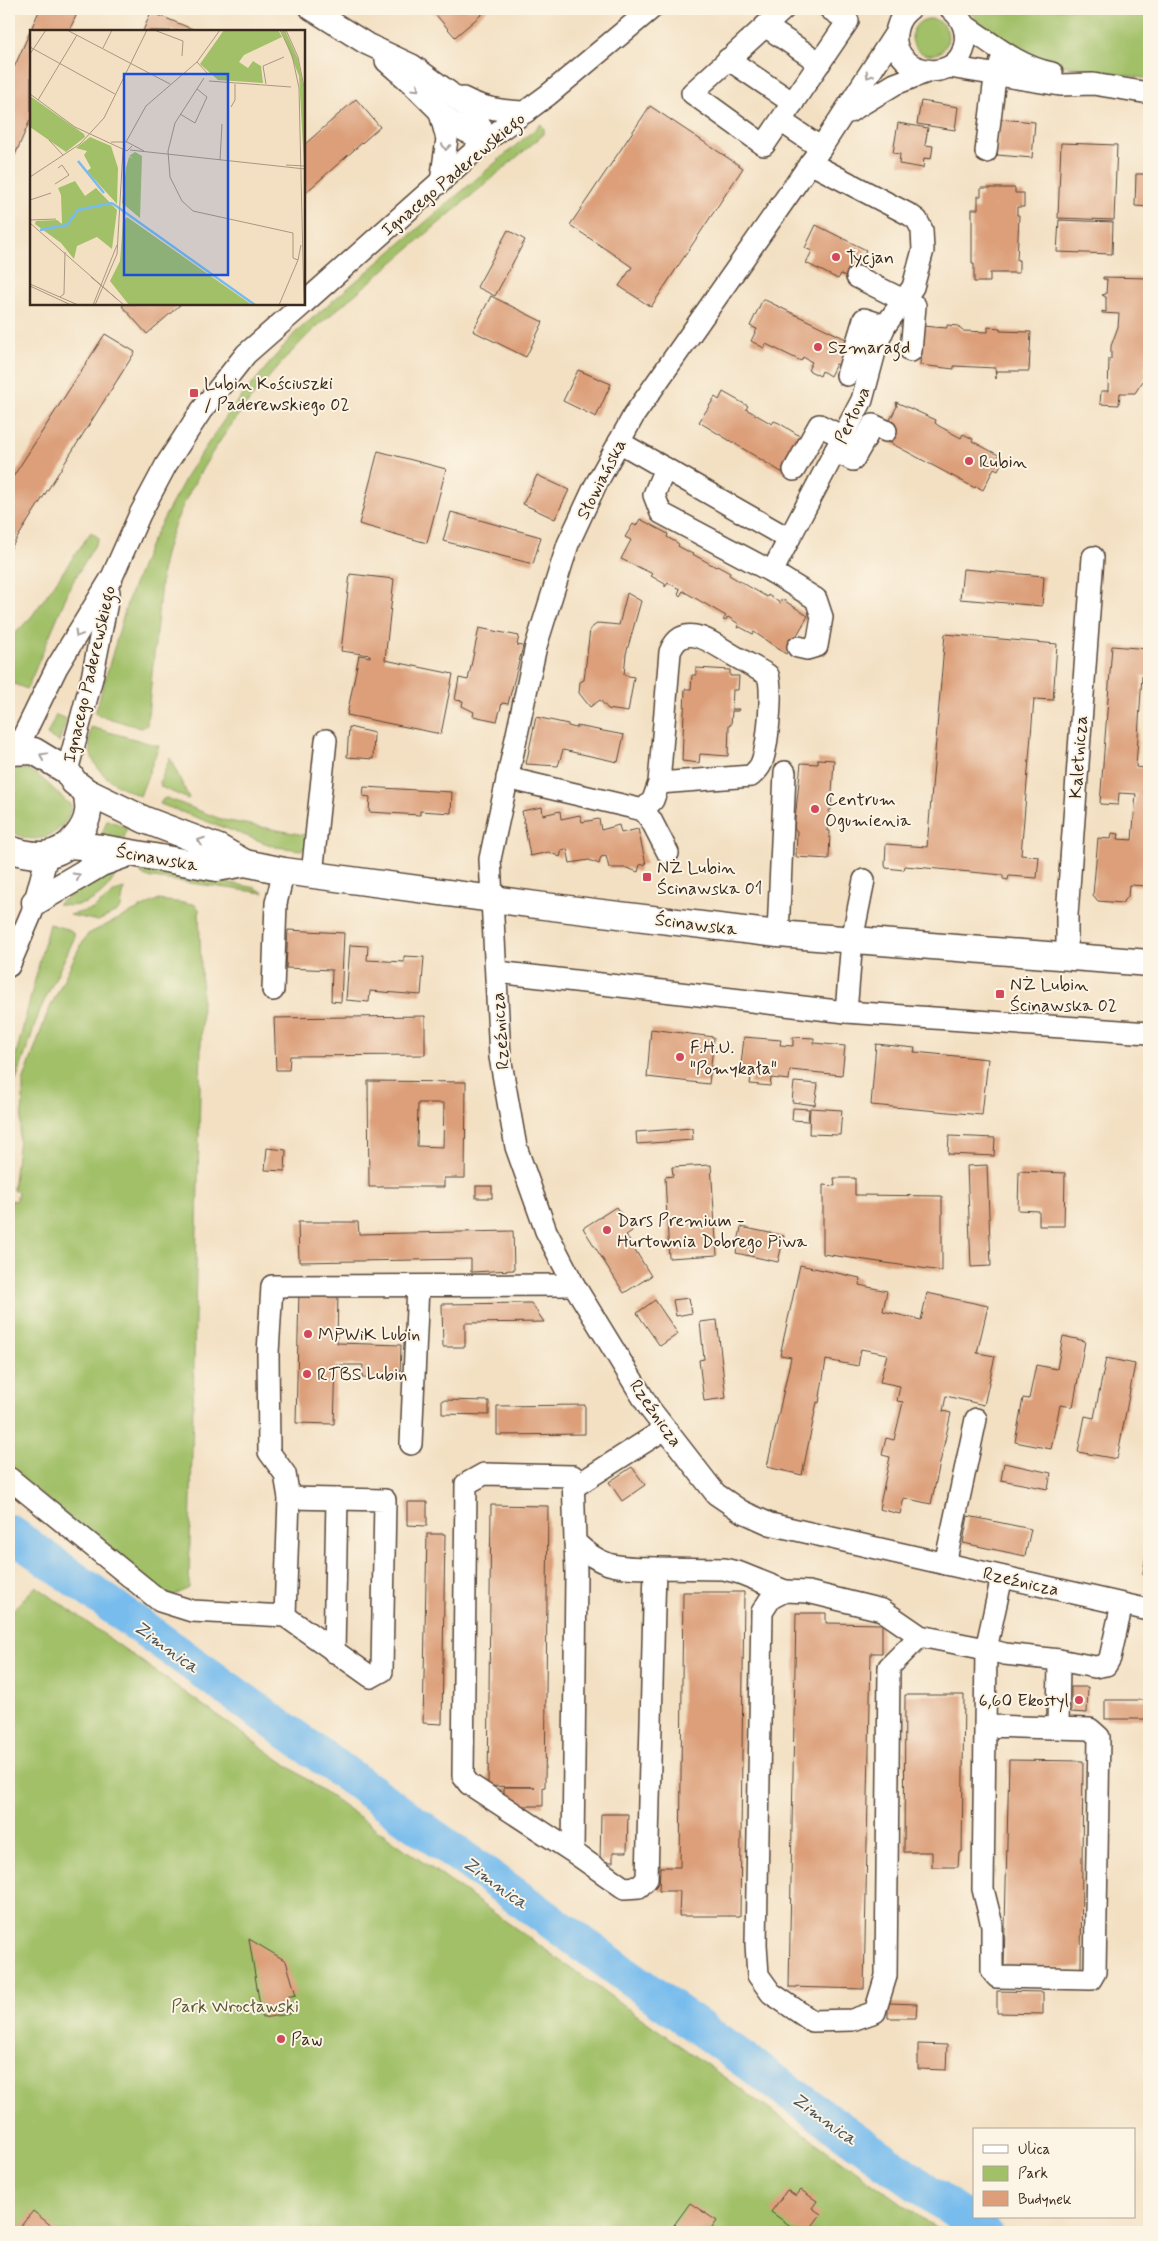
<svg xmlns="http://www.w3.org/2000/svg" width="1158" height="2241" font-family="Mynerve,sans-serif">
<rect width="100%" height="100%" fill="#fcf5e5"/>
<filter id="ink" filterUnits="userSpaceOnUse"><feTurbulence type="fractalNoise" baseFrequency=".02" numOctaves="2"/><feDisplacementMap in="SourceGraphic" scale="10" xChannelSelector="R" yChannelSelector="G"/><feConvolveMatrix kernelMatrix="1 2 1 2 8 2 1 2 1" color-interpolation-filters="sRGB"/></filter>
<filter id="wash" filterUnits="userSpaceOnUse"><feTurbulence type="fractalNoise" baseFrequency=".0096" numOctaves="4" result="noise"/><feDisplacementMap in="SourceGraphic" scale="20" xChannelSelector="R" yChannelSelector="G"/><feGaussianBlur stdDeviation="1.12" result="paint"/><feColorMatrix in="noise" values="0 0 0 0 0 0 0 0 0 0 0 0 0 0 0 0 0 1.4 0 .05"/><feComposite in="paint" operator="in"/></filter>
<g filter="url(#wash)">
<rect width="100%" height="100%" fill="#f3e0c3"/>
<g fill="#a1c068" stroke="#6e7543">
<path d="M966,9H1149V79L1041,62L991,35Z"/>
<circle cx="930" cy="37" r="18"/>
<path d="M541,124L544,129V134L313,330C254,388 181,480 163,563L147,725L141,728L95,714L128,600L150,544L190,470L233,407L295,333Z"/>
<path d="M91,532L99,538L71,585L27,689L9,682V640L32,616Z"/>
<path d="M56,715L67,719L59,742L47,735Z"/>
<path d="M91,727L159,746L140,796C107,782 83,766 91,727Z"/>
<path d="M170,758L189,798L188,799L161,787L160,782Z"/>
<path d="M19,768C43,772 53,792 71,805C69,835 30,851 9,828V770Z"/>
<path d="M167,798L223,820L310,836L305,848L301,850L276,847L160,804L163,799Z"/>
<path d="M107,820L127,827L124,839L102,834Z"/>
<path d="M119,866C111,892 86,912 57,904Z"/>
<path d="M141,866L256,888L264,893L146,877L141,874Z"/>
<path d="M124,889L121,907L117,912L98,921L70,915L93,909L115,892Z"/>
<path d="M157,900L194,904L199,909L202,1000L189,1588L173,1596L162,1594L9,1468V1217L11,1200L16,1201L18,1192L13,1190L23,1104V1082L47,1014L80,946L88,934Z"/>
<path d="M49,924L70,930L74,934V939L40,1010L16,1081V1055Z"/>
<path d="M36,1586L941,2232H9V1614Z"/>
</g>
<g fill="none" stroke-linecap="round" stroke-linejoin="round">
<path stroke="#77bced" stroke-width="36" d="M9,1532L984,2232"/>
</g>
<g id="blocks">
<g fill="#dc9f79" fill-rule="evenodd">
<path d="M40,9H79L69,31H31V118L9,169V79Z"/>
<path d="M431,9H488L455,37Z"/>
<path d="M151,12L197,31H143Z"/>
<path d="M356,99L380,127L304,194V145Z"/>
<path d="M921,101L958,107L955,130L917,124Z"/>
<path d="M650,106L743,168L651,307L619,286L632,267L570,225Z"/>
<path d="M1000,119L1035,122L1032,158L997,155Z"/>
<path d="M898,123L928,128L925,145L933,146L931,159L924,158L923,168L899,164L900,154L893,153Z"/>
<path d="M1061,143L1117,145L1114,220L1058,218Z"/>
<path d="M1136,174H1149V207L1135,206Z"/>
<path d="M981,188H1015V193H1024V207H1017V215H1019L1017,260H1019V273H990V282H974V264H972V209H978V196H981Z"/>
<path d="M1059,220L1113,222L1112,254L1057,252Z"/>
<path d="M816,225L866,250L852,279L841,274L838,279L806,263L812,251L805,248Z"/>
<path d="M508,230L525,240L495,296L477,287Z"/>
<path d="M1103,277L1149,278V343L1145,370L1147,375L1135,393H1120L1119,405L1100,404L1101,391H1108L1109,359H1111V346L1118,327L1119,314L1102,313V311L1106,312V297L1102,295L1106,294L1107,279H1103Z"/>
<path d="M491,296L543,322L526,357L473,331Z"/>
<path d="M763,299L848,340L841,354L847,357L842,367L836,364L830,376L822,371L820,376L808,370L812,362L803,357L801,361L766,344L764,348L751,341L757,329L750,326Z"/>
<path d="M125,304H181L147,334L122,306Z"/>
<path d="M947,325L959,326V328L963,331L988,332V327L1000,328V331L1031,332L1029,371H996V379L995,368L954,366V369L920,365L922,326L947,328Z"/>
<path d="M105,334L135,352L9,551V483Z"/>
<path d="M578,370L611,384L596,417L563,401Z"/>
<path d="M723,392L748,406L746,409L772,424L774,421L779,423L803,438L783,473L699,422L715,397L719,400Z"/>
<path d="M896,402L936,420L935,423L939,426L961,438L963,434L973,439L972,441L1004,458L998,470L994,468L983,490L976,486L975,488L885,440L889,422L897,406Z"/>
<path d="M378,451L446,469L427,543L359,524Z"/>
<path d="M537,475L569,490L555,519L523,504Z"/>
<path d="M451,512L541,537L533,564L443,541Z"/>
<path d="M640,519L668,534L667,537L679,544L678,546L716,567L717,566L730,573L729,575L767,597L768,595L780,603L782,599L808,616L786,654L754,632L753,634L740,627L737,628L739,624L728,617L725,621L723,620L726,616L683,591L680,596L678,594L680,589L668,583L665,587V584L651,576L653,574L621,559L631,540L625,537L633,524L636,526Z"/>
<path d="M963,569L1044,576L1042,606L960,599Z"/>
<path d="M350,574L394,579L385,660L453,674L441,734L347,715L359,655L370,657V655L341,651Z"/>
<path d="M627,593L641,601L626,654L624,675L634,677L628,712L608,709L600,700L590,707L579,693L580,682L584,680L590,629L598,623L619,625Z"/>
<path d="M479,628L519,636L517,645L523,646L508,704L502,703L497,721L473,716L474,712L462,706L463,701L455,700L459,678L468,680Z"/>
<path d="M945,634L1057,644L1053,700L1034,699L1021,855L1039,857L1037,878L1009,876L1008,880L1003,879V875L905,866L904,870L886,868L885,865L886,844L927,847Z"/>
<path d="M1112,646L1149,649V676H1142L1136,767L1145,768L1144,794H1149V886L1129,885L1128,897L1122,903L1098,901L1093,895L1098,838L1111,839L1112,833L1119,834L1118,839L1132,840L1136,794L1119,793L1118,805L1100,804Z"/>
<path d="M696,668L730,670V676H739L738,690H733L732,709H739L738,711H732L731,725H729L728,756L700,754L699,763L682,761L685,689H691L692,675H696Z"/>
<path d="M536,717L568,724V726L576,728L577,726L624,735L618,762L563,750L558,766L526,764Z"/>
<path d="M349,727L374,733L373,759L347,757Z"/>
<path d="M818,759L834,760L831,810H829L827,831H830L829,859L796,857L797,831L794,829L801,763L818,764Z"/>
<path d="M364,787L452,792L451,813L420,811V815L369,812L370,797L363,796Z"/>
<path d="M542,807L543,815L560,811L561,819L580,815L582,822L599,819L601,830L619,825L621,833L638,829L646,864L640,865L638,872L627,868H609L606,856L601,857L599,864L589,860L570,863L567,849L562,850L560,857L549,852L530,856L522,811Z"/>
<path d="M288,930L344,933L341,1002L331,1001L332,970L286,968Z"/>
<path d="M350,945L368,946L367,960L404,962V956L424,957L421,995L370,991L369,1002L346,1000Z"/>
<path d="M425,1016V1055L290,1056L289,1070H276L274,1018Z"/>
<path d="M651,1029L714,1037L709,1084L647,1077Z"/>
<path d="M744,1037L781,1040L780,1045L793,1046V1037L814,1038V1043L845,1046L842,1075L790,1070L789,1080L771,1078L770,1086L750,1084L751,1076L740,1075Z"/>
<path d="M876,1044L915,1048L914,1052L988,1059L982,1115L871,1105Z"/>
<path d="M368,1081L466,1082L465,1178H444V1187H369ZM418,1103H444L443,1147L417,1146Z"/>
<path d="M794,1082L818,1084L815,1105L792,1102Z"/>
<path d="M793,1108L809,1109L808,1121L792,1120Z"/>
<path d="M810,1108L842,1110L840,1135L809,1134Z"/>
<path d="M692,1128L693,1140L637,1144L636,1132Z"/>
<path d="M949,1136L995,1138L994,1156L948,1154Z"/>
<path d="M267,1148L286,1150L285,1171L265,1170Z"/>
<path d="M711,1165L717,1255L669,1258L665,1177L673,1176L672,1167Z"/>
<path d="M987,1165L991,1266L971,1267L967,1166Z"/>
<path d="M1019,1171L1065,1173L1064,1226H1039V1211L1018,1210Z"/>
<path d="M834,1178H855V1195L942,1196V1271L823,1254V1185L835,1186Z"/>
<rect x="476" y="1186" width="16" height="12"/>
<path d="M616,1207L632,1231L626,1235L651,1276L624,1293L583,1228Z"/>
<path d="M298,1222H358L359,1234L513,1231L514,1270L471,1272V1259L299,1262Z"/>
<path d="M741,1227L784,1236L778,1262L736,1253Z"/>
<path d="M800,1265L860,1278L859,1285L887,1291L883,1311L921,1320L927,1293L988,1306L977,1353L995,1356L984,1405L946,1396L943,1411L951,1413L931,1504L904,1498L900,1514L879,1509L890,1457L882,1455L886,1438L894,1440L903,1402L897,1401L900,1386L880,1382L887,1354L861,1349L858,1366L826,1360L819,1403L817,1402L802,1475L767,1467L791,1357L780,1355Z"/>
<path d="M299,1291L338,1293L337,1343L401,1345L400,1379L362,1378L363,1365H336L334,1424L296,1423Z"/>
<path d="M689,1298L692,1313L676,1316L673,1300Z"/>
<path d="M655,1300L678,1334L660,1346L637,1313Z"/>
<path d="M531,1303L544,1322L465,1323V1347H443L442,1304Z"/>
<path d="M717,1320L726,1398L704,1401L699,1360L704,1359L700,1322Z"/>
<path d="M1063,1336L1085,1341L1073,1407L1060,1405L1051,1449L1015,1442L1023,1398L1029,1399L1036,1365L1057,1369Z"/>
<path d="M1106,1358L1135,1364L1117,1459L1078,1452L1085,1416L1094,1418Z"/>
<path d="M442,1400L489,1401V1415L442,1414Z"/>
<path d="M585,1405V1434L497,1435V1406Z"/>
<path d="M1004,1463L1051,1473L1048,1489L1001,1480Z"/>
<path d="M632,1467L645,1485L622,1501L609,1482Z"/>
<path d="M407,1502H427V1526L407,1525Z"/>
<path d="M491,1505L548,1506L545,1787H543V1806H509L504,1802V1787H535L488,1786Z"/>
<path d="M968,1516L1031,1529L1025,1556L963,1543Z"/>
<path d="M427,1534H445L442,1724L423,1723Z"/>
<path d="M1146,1554H1149V1575L1143,1574Z"/>
<path d="M683,1592H744L740,1916H679L680,1891H659L660,1867H680Z"/>
<path d="M796,1613H826V1623L882,1624V1653H871L864,1989L789,1987Z"/>
<path d="M1071,1687H1088L1087,1713L1071,1712Z"/>
<path d="M905,1695H964L962,1852H959L958,1867H932V1852H904Z"/>
<rect x="1105" y="1700" width="44" height="19"/>
<path d="M1009,1760L1083,1761L1081,1968L1004,1967Z"/>
<path d="M601,1814H628L627,1852H613V1862H600Z"/>
<path d="M249,1939L286,1961L296,1995L286,1997L289,2014L262,2018Z"/>
<path d="M997,1991L1043,1992V2014L997,2013Z"/>
<path d="M888,2003L917,2004L916,2018H888Z"/>
<path d="M918,2044L947,2045L946,2070L918,2069Z"/>
<path d="M787,2190L796,2196L801,2190L817,2201L812,2208L821,2214L808,2232H799L771,2212Z"/>
<path d="M690,2203L717,2221L710,2231L669,2232Z"/>
<path d="M33,2211L59,2232H16Z"/>
</g>
</g>
</g>
<g filter="url(#ink)">
<use href="#blocks" fill-opacity="0" stroke="#574537" stroke-width="1"/>
<g fill="none" stroke-linecap="round" stroke-linejoin="round">
<g stroke="#574537" stroke-width="24">
<g id="minor">
<path d="M311,9L367,44L412,65L449,92L473,113L488,139"/>
<path d="M784,9L692,93L764,145L848,21L830,9"/>
<path d="M910,9C903,14 899,20 897,28C885,73 958,89 965,43C967,29 962,18 951,9"/>
<path d="M964,25C992,43 1017,66 1052,73"/>
<path d="M765,26L820,63"/>
<path d="M895,34L821,148L634,415L595,486L568,544L536,646L490,859L500,1057L516,1147L546,1231L574,1285L650,1409L716,1494L741,1511L770,1524L1149,1610"/>
<path d="M728,59L793,103"/>
<path d="M386,61C397,71 410,81 421,93C441,112 459,135 488,139"/>
<path d="M949,67L1060,85L1093,84L1149,93"/>
<path d="M463,98C484,109 503,111 526,112"/>
<path d="M849,112L895,84L927,72"/>
<path d="M440,113L447,139L441,182"/>
<path d="M781,121L821,148"/>
<path d="M986,152L994,86L1001,61"/>
<path d="M857,277L915,306L911,351"/>
<path d="M304,303L488,139L548,95L651,9"/>
<path d="M847,375L864,319L885,326"/>
<path d="M619,442L789,539L862,400L877,344L885,326L913,287L923,250L922,230L917,220L910,215L810,163"/>
<path d="M835,451L853,460L873,425L886,431"/>
<path d="M665,468L654,495L661,513L772,572L816,599L822,617L817,646L807,649L798,647"/>
<path d="M794,470L819,425L843,437"/>
<path d="M772,572L789,539"/>
<path d="M16,751L57,667L112,577L140,514L166,465L201,411L246,354L303,304"/>
<path d="M67,771L92,678L109,592"/>
<path d="M507,778L643,810L651,820L668,853"/>
<path d="M643,810L653,800L659,783L670,652C683,620 711,642 731,654C743,661 756,668 768,675C773,691 768,748 761,764C759,769 755,772 751,776L659,783"/>
<path d="M312,875L326,740"/>
<path d="M778,934L785,772"/>
<path d="M1067,957V915L1093,557"/>
<path d="M9,966L32,912L47,856"/>
<path d="M497,972L846,1012L1149,1033"/>
<path d="M273,990L276,903L284,871"/>
<path d="M846,1012L852,940L864,880"/>
<path d="M411,1444L418,1286"/>
<path d="M9,1478L160,1601L192,1611L285,1616L289,1498L285,1474L269,1452L268,1353L272,1286L574,1285"/>
<path d="M574,1487L665,1429"/>
<path d="M575,1542C603,1569 617,1567 655,1568"/>
<path d="M945,1564L976,1419"/>
<path d="M285,1616L371,1677L382,1671L385,1500L289,1498"/>
<path d="M920,1636L889,1667L886,1976L875,2012L852,2020L812,2021L771,1993L758,1975L756,1944L762,1612L771,1598L785,1591L808,1592L882,1610L920,1636L986,1649L1002,1577"/>
<path d="M334,1652L337,1499"/>
<path d="M1059,1660L1095,1667L1106,1665L1110,1658L1122,1604"/>
<path d="M986,1726L1090,1729L1099,1737L1095,1972L1091,1979L997,1977L992,1971V1925L983,1889L986,1649L1005,1654L1059,1660L1058,1728"/>
<path d="M573,1852L469,1784L463,1776L466,1484L484,1474L573,1476L576,1573L573,1852L624,1888L639,1887L647,1879L655,1568L724,1569L740,1573L785,1591"/>
</g>
</g>
<g stroke="#574537" stroke-width="29">
<g id="major">
<path d="M9,752L34,751L67,771L74,782L87,792L145,820L219,848L245,863L284,871L544,906L778,934L1149,963"/>
<path d="M70,845L103,848L217,868L245,863"/>
<path d="M9,849C35,858 58,859 76,837C82,830 87,821 88,812C89,806 87,799 87,792"/>
<path d="M35,902L101,863L126,854"/>
</g>
</g>
<use href="#minor" stroke="#fff" stroke-width="21"/>
<use href="#major" stroke="#fff" stroke-width="26"/>
</g>
<defs><path id="oneway-chevron" d="M-2-3.5L2.5 0L-2 3.5" fill="none" stroke-width="1.6" stroke-linecap="round" stroke-linejoin="round" transform="scale(1.25)"/></defs>
<g stroke="#a79f9a">
<use href="#oneway-chevron" transform="translate(869 75) rotate(123)"/>
<use href="#oneway-chevron" transform="translate(416 88) rotate(43)"/>
<use href="#oneway-chevron" transform="translate(446 147) rotate(97)"/>
<use href="#oneway-chevron" transform="translate(78 634) rotate(121)"/>
<use href="#oneway-chevron" transform="translate(43 756) rotate(-151)"/>
<use href="#oneway-chevron" transform="translate(201 841) rotate(-160)"/>
<use href="#oneway-chevron" transform="translate(77 876) rotate(-30)"/>
</g>
</g>
<g fill="#d1495b" stroke="#fcf5e5" stroke-width="2">
<circle cx="836" cy="257" r="5"/>
<circle cx="818" cy="347" r="5"/>
<rect x="189" y="388" width="10" height="10" rx="2.5"/>
<circle cx="969" cy="461" r="5"/>
<circle cx="815" cy="809" r="5"/>
<rect x="642" y="872" width="10" height="10" rx="2.5"/>
<rect x="995" y="989" width="10" height="10" rx="2.5"/>
<circle cx="680" cy="1057" r="5"/>
<circle cx="607" cy="1230" r="5"/>
<circle cx="308" cy="1334" r="5"/>
<circle cx="307" cy="1374" r="5"/>
<circle cx="1079" cy="1700" r="5"/>
<circle cx="281" cy="2039" r="5"/>
</g>
<g text-anchor="middle" stroke-width="4" stroke-linejoin="round" paint-order="stroke">
<g font-size="18" fill="#3b2a1e" stroke="#fcf5e5">
<text transform="translate(453 174) rotate(-40)" y="6">Ignacego Paderewskiego</text>
<text transform="translate(852 415) rotate(-65)" y="6">Perłowa</text>
<text transform="translate(601 479) rotate(-63)" y="6">Słowiańska</text>
<text transform="translate(89 674) rotate(-77)" y="6">Ignacego Paderewskiego</text>
<text transform="translate(1078 757) rotate(-86)" y="6">Kaletnicza</text>
<text transform="translate(157 858) rotate(10)" y="6">Ścinawska</text>
<text transform="translate(696 924) rotate(7)" y="6">Ścinawska</text>
<text transform="translate(500 1031) rotate(-94)" y="6">Rzeźnicza</text>
<text transform="translate(656 1413) rotate(55)" y="6">Rzeźnicza</text>
<text transform="translate(1021 1581) rotate(13)" y="6">Rzeźnicza</text>
</g>
<g font-size="18" fill="#3b2a1e" stroke="#fcf5e5" text-anchor="start">
<text x="846" y="263">Tycjan</text>
<text x="828" y="353">Szmaragd</text>
<text x="204" y="389">Lubin Kościuszki<tspan x="204" dy="21">/ Paderewskiego 02</tspan></text>
<text x="979" y="467">Rubin</text>
<text x="825" y="805">Centrum<tspan x="825" dy="21">Ogumienia</tspan></text>
<text x="657" y="873">NŻ Lubin<tspan x="657" dy="21">Ścinawska 01</tspan></text>
<text x="1010" y="990">NŻ Lubin<tspan x="1010" dy="21">Ścinawska 02</tspan></text>
<text x="690" y="1053">F.H.U.<tspan x="690" dy="21">"Pomykała"</tspan></text>
<text x="617" y="1226">Dars Premium -<tspan x="617" dy="21">Hurtownia Dobrego Piwa</tspan></text>
<text x="318" y="1340">MPWiK Lubin</text>
<text x="317" y="1380">RTBS Lubin</text>
<text x="1069" y="1706" text-anchor="end">6,60 Ekostyl</text>
<text x="291" y="2045">Paw</text>
</g>
<g font-size="18" fill="#5a5734" stroke="#fcf5e5">
<text x="235" y="2012">Park Wrocławski</text>
</g>
<g font-size="19" font-style="italic" fill="#4d565c" stroke="#fcf5e5">
<text transform="translate(167 1646) rotate(36)" y="7">Zimnica</text>
<text transform="translate(496 1882) rotate(36)" y="7">Zimnica</text>
<text transform="translate(825 2118) rotate(36)" y="7">Zimnica</text>
</g>
</g>
<g transform="translate(30 30)">
<rect width="275" height="275" fill="#f3e0c3"/>
<path d="M194,0H248L252,7L214,25L209,32L218,38L223,31L231,36L233,53L188,50L170,34ZM251,0H255L268,29L274,59V134L269,46ZM0,66L54,104L55,107L36,122L0,97ZM60,107L81,116L88,138L87,174L57,141L61,138L54,125L57,121L46,118ZM105,122L112,126L110,188L92,173L96,138L99,127L103,128L99,126ZM45,151L55,166L66,158L87,180L82,219L67,207L47,216L44,229L31,213L5,194L6,191L27,190L32,194L31,165L28,158ZM97,187L175,242L222,275H99L80,251L90,231L93,191Z" fill="#a1c068"/>
<path fill="none" stroke="#77bced" stroke-width="2.5" d="M48,131L74,163M82,173L225,275M10,200L37,195L48,180L82,173"/>
<path fill="none" stroke="#a99781" stroke-width="1" d="M37,0L140,54M124,0L153,11L152,26M250,0L262,25L269,58L274,275M256,0L268,27L275,62M0,17L85,64M73,18L82,0M0,24L16,0M167,32L178,44M174,48L145,93L138,121L140,147L152,171L163,181L263,203V228L268,230L249,275M179,51L261,57M236,54L233,36L254,27M0,64L45,97L97,121L102,116M8,70L47,5M201,77L205,70V54M150,84L165,93L177,67L167,59M19,110L33,125M81,112H97L114,121M96,112L116,76L167,32L190,0M100,120L275,139M190,130L192,94M256,135L275,136M0,147L50,114L74,88L117,0M25,154L39,145L32,135L28,138M0,170L21,163M0,190L26,189M0,193L88,270M268,230L271,215M61,247L94,275M0,254L48,275M0,256L41,275M30,267L34,264L35,222M63,275L87,215M65,275L87,224L93,120"/>
<path fill="#1d4ed8" fill-opacity="0.15" stroke="#1d4ed8" stroke-width="2.5" d="M94,44H198V245H94Z"/>
<rect width="275" height="275" fill="none" stroke="#3b2a1e" stroke-width="2.5"/>
</g>
<rect width="1158" height="2241" fill="none" stroke="#fcf5e5" stroke-width="30"/>
<rect x="973" y="2128" width="162" height="90" fill="#fcf5e5" stroke="#afa495"/>
<rect x="983" y="2145" width="25" height="8" fill="#ffffff" stroke="#afa495"/>
<text x="1018" y="2154" font-size="15" fill="#3b2a1e">Ulica</text>
<rect x="983" y="2166" width="25" height="15" fill="#a1c068" stroke="#afa495"/>
<text x="1018" y="2178" font-size="15" fill="#3b2a1e">Park</text>
<rect x="983" y="2191" width="25" height="15" fill="#dc9f79" stroke="#afa495"/>
<text x="1018" y="2204" font-size="15" fill="#3b2a1e">Budynek</text>
</svg>
